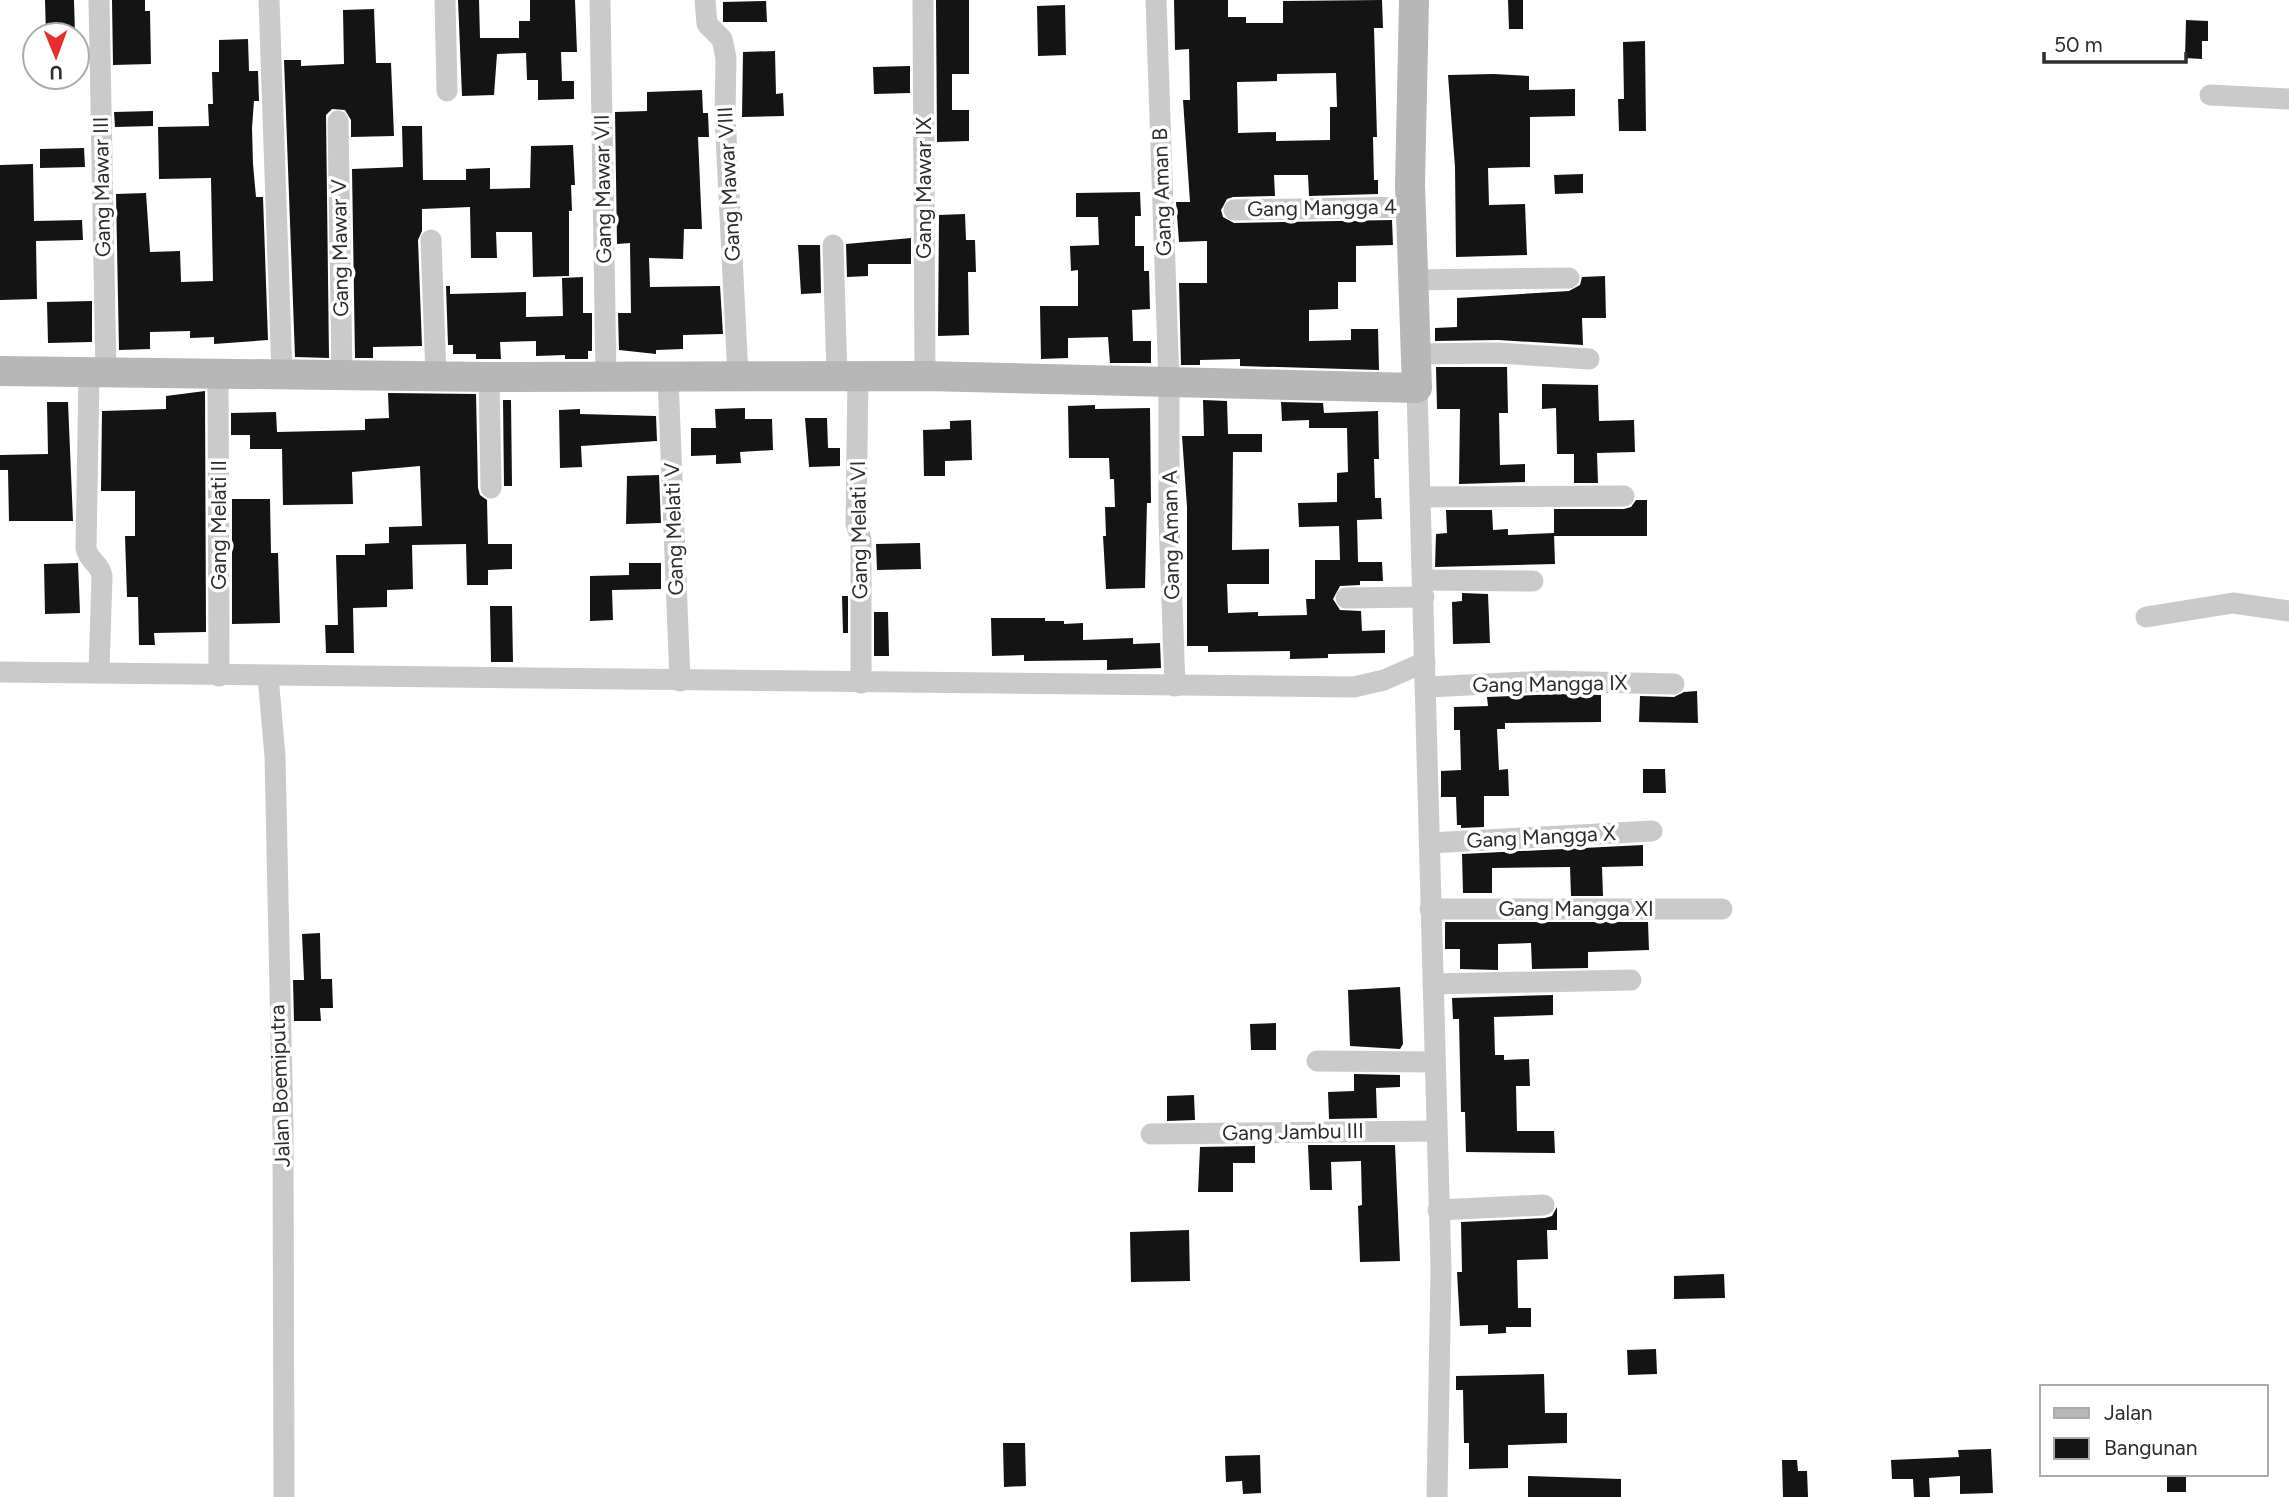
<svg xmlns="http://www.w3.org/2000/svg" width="2289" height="1497" font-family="Figtree,sans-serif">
<rect width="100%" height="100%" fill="#fff"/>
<g fill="#141414" fill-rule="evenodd">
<path d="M45,0H74L75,35H46Z"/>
<path d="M112,0H145V11H150L151,64L113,65Z"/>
<path d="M458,0H479L480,38H519V21H530V0H575L577,52H561L562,81H574V99L538,100V80H527L526,53L497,54L494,95L462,96Z"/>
<path d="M936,0H969V74H952V110H969V141L937,142Z"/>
<path d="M1174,0H1228V17H1246V23H1283V1L1382,0L1383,28H1374L1377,137H1373L1374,180H1378V194L1309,196L1308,175H1274L1275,196L1233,197L1227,199L1221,210L1223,217L1234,223L1392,220L1393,245L1356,246V282H1338V309L1309,310V341L1351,340V329H1378L1379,370L1240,366V359L1200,360V365H1181L1179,283H1207V241L1179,242L1176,202H1190L1183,100H1190L1189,49L1175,50ZM1336,73L1337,107H1330V140L1276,141V132L1238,133L1237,82L1277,81V74Z"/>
<path d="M1508,0H1523V29H1509Z"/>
<path d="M766,1L767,22H723V2Z"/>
<path d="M1065,5L1066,55L1038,56L1037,6Z"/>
<path d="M374,9L376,63H391L394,136L351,137V120L345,110L332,109L326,115L329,358L295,357L284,60H301V66L344,64L343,10Z"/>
<path d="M2186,20L2208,21V41H2202V59L2185,58Z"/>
<path d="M248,39L249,71H258L259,101H254L252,128L253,164L256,197H263L268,340L214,344V337L190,338V331L150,332V349L119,350L116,194L146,193L150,252L180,251L181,282L213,281L211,178L159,179L158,127L209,126L208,104H213L212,72H219V40Z"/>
<path d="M1645,41L1646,131H1619L1618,99H1624L1623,42Z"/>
<path d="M775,51L776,94L783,93L784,116L742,117L743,52Z"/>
<path d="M910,66V93L874,94L873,67Z"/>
<path d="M1494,74L1529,76V90L1575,89V116L1530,117V167L1488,168L1489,205L1525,204L1527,255L1456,257L1455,167L1448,75Z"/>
<path d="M702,90L703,113H708L709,137H698L702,229H684L683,259L649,258L650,287L720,286L723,334L683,335V349L656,350V354L619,350L618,313H631L630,243L617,244L615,112L647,111V92Z"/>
<path d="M153,111V126L115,127L114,112Z"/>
<path d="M402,126H422L423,180H466V169L490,168V189L530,188L531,146L573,145L575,185H571L572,211H569V276L533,277L532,232H496L497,258H471L470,207L422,209V231L418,240L422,346L373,347V358H355L352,169L403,167Z"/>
<path d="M84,148L85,167L40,168V149Z"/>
<path d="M33,164L34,221L82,220L83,240L36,241L37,299L0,300V165Z"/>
<path d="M1583,174V193L1555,194L1554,175Z"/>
<path d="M1140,192L1141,216H1135V246H1144V271H1149L1150,309L1132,310L1133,341H1151V363H1110L1108,337L1068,338V358L1041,359L1040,306H1078V270L1071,271L1070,246L1099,245L1098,217H1076V193Z"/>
<path d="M965,214L966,240H975L976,272H968L969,335L938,336L939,215Z"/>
<path d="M911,238V264H868V276L847,277L846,244Z"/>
<path d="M798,245H820L821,293L801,294Z"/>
<path d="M1605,276L1606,318H1582L1583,345L1498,340L1435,341V328L1457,327V298L1569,291L1580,285L1582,277Z"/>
<path d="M583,277V313H592V351H588V359H565V355L536,356V341L500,342L501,359H476V354H453V345H448L446,286H450V294L526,292V317L563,316L562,278Z"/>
<path d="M92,301V342L48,343L47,302Z"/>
<path d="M1436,367H1507L1508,413H1499L1500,465L1525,464V482L1459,484L1460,409H1437Z"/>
<path d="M1542,384L1598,385L1599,421L1634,420L1635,452L1597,453L1598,483H1574V454H1557L1556,408L1542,409Z"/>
<path d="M205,391L206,632L154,633L155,645H139L138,597H127L125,536H135V491H101L102,411L166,409V396Z"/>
<path d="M388,393L476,394L478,488L480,495L487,500L488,544H512V569L488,570V585H467L466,544L412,545L413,589L387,590V607L353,608L354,653H326L325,625H338L336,555H365V544L389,543V527L422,526L420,466L352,472L353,504L283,505L282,449H250V435H231V413L276,412L277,432L365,430V419L389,418Z"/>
<path d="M503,400H511L512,486H504Z"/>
<path d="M1203,400L1227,401L1228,434H1262V452H1233L1232,550L1269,549V584H1227L1228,613L1258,612V616L1307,615L1306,599H1315V560H1340L1339,526L1299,527L1298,503L1337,502V473L1348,472L1347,428H1309V420L1282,421L1281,402L1323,403L1324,413L1378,411L1379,459H1374L1375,498H1381L1382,519L1357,520L1358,562H1382L1383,581H1360V585L1340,586L1333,599L1340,610L1361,611L1362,631L1385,630V653L1328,654V658L1290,659V651L1208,652V646H1187V507L1182,436H1204Z"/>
<path d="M47,402H68L73,521H9L8,470H0V455L48,454Z"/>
<path d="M1095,405V409L1150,408L1151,503H1147L1145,588L1106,589L1103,536H1106L1105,507H1115L1114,479H1110L1109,458H1069L1068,406Z"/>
<path d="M745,408V419H772L773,450L740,452L741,463L716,464V455L691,456V428H716L715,409Z"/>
<path d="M580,409V414L656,416L657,441L581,446L582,467L560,468L559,410Z"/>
<path d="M805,418H827L828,448H840V466L809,467Z"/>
<path d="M971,420L972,460L945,461V476H924L923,430L950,429V421Z"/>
<path d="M659,475L661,523L626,524L627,476Z"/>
<path d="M232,499H270L271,553H278L280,623L232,624Z"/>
<path d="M1636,500H1647V536H1554V509H1624L1631,507Z"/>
<path d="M1446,510H1492L1493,530L1508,529V535L1554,533L1555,564L1435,567L1436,534L1447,533Z"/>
<path d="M920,543L921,569L877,570L876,544Z"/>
<path d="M78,563L80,613L45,614L44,564Z"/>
<path d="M629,563H661V589L612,590L613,620L590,621V576L629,575Z"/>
<path d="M1462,593L1488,594L1490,643L1453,644L1452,602L1462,601Z"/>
<path d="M842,596H848V633H843Z"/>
<path d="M490,606H512L513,662H491Z"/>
<path d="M874,612H888L889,656H874Z"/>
<path d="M991,618H1045V621H1064V624L1083,623V640L1133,638V644L1160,643L1161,668L1107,670V660L1024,661V655L992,656Z"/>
<path d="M1697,691L1698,723L1639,722L1640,696L1674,697L1684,692Z"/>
<path d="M1559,694L1601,695V722L1505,723V729H1497L1499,770L1508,769L1509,796H1484V827L1461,828V825H1457L1456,797H1441V771L1461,770L1460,730H1454V707L1488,706L1487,697Z"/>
<path d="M1643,769H1665L1666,793H1643Z"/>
<path d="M1643,845V866L1602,867L1603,896H1571L1570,867L1492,868V893H1463L1462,854Z"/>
<path d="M1445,922H1648L1649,950L1588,952V968L1532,969L1531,943L1498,944V970L1460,969V949H1445Z"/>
<path d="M320,933L321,979H332L333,1008H320L321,1021H294L293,980H304L302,934Z"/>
<path d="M1400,987L1403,1044L1400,1049L1350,1046L1348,990Z"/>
<path d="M1553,995V1015L1494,1017L1495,1055H1504V1060L1529,1059L1530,1086H1516L1517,1131H1554L1555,1153L1466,1152L1465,1112H1461L1459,1019H1453L1452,998Z"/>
<path d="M1276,1023V1050H1251L1250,1024Z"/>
<path d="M1354,1074L1400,1075V1087L1376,1088L1377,1118L1329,1119L1328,1092L1354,1091Z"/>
<path d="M1194,1095L1195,1120L1167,1121V1096Z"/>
<path d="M1308,1145H1395L1400,1261L1360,1262L1358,1206L1362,1205L1361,1161L1331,1162L1332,1190H1310Z"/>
<path d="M1255,1146V1163H1233V1192H1198L1200,1147Z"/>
<path d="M1557,1207V1230H1547L1548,1259L1517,1260L1518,1308H1531V1327H1506V1333L1488,1334V1325L1460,1326L1457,1272H1462L1461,1222L1545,1218L1552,1216Z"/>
<path d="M1189,1230L1190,1281L1131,1282L1130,1232Z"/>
<path d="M1724,1274L1725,1298L1674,1299V1276Z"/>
<path d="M1656,1349L1657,1374L1628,1375L1627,1350Z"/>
<path d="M1544,1374L1545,1413H1567V1443L1508,1445V1468L1469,1469V1443H1464L1463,1390H1456V1376Z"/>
<path d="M1003,1443H1025L1026,1486L1004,1487Z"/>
<path d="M1991,1449L1993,1493L1960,1494V1476L1929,1478L1930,1497H1914L1913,1479H1892L1891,1460L1959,1457L1958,1450Z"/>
<path d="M1260,1455L1261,1493L1243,1494L1242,1481L1226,1482L1225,1456Z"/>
<path d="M1782,1460H1797L1798,1471H1807L1808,1497H1783Z"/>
<rect x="2167" y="1474" width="19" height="18"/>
<path d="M1528,1476L1621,1479V1497H1528Z"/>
</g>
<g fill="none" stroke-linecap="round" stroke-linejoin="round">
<g stroke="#cacaca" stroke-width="21">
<path d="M99,0L106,374"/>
<path d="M269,0L282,375"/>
<path d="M445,0L447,91"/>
<path d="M600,0L606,377"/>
<path d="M705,0L707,24L722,39L726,58L725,115L738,376"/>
<path d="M923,0L925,376"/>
<path d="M1156,0L1169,384V519L1175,686"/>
<path d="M2210,95L2289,99"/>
<path d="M338,121L342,375"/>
<path d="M1234,210L1411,207"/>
<path d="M431,240L436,376"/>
<path d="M833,245L837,376"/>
<path d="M1413,280L1569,278"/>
<path d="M1416,354L1498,353L1589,359"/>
<path d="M89,374L86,548C88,561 100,563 102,576L99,672"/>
<path d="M218,374L219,676"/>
<path d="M858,376L856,524L861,539V683"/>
<path d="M489,377L491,488"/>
<path d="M668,377L680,681"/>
<path d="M1417,388L1441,1269L1437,1497"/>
<path d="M1421,497L1624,496"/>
<path d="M1424,580L1533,581"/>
<path d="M1346,598L1424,597"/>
<path d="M2146,617L2233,603L2289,611"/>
<path d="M0,672L1354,687L1384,680L1425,662"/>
<path d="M268,676L275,756L283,1131L284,1497"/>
<path d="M1427,687L1549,681L1674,684"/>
<path d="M1430,843L1652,831"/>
<path d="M1430,909H1722"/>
<path d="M1433,984L1631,980"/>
<path d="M1317,1061L1435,1062"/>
<path d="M1151,1134L1436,1131"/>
<path d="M1438,1210L1544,1205"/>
</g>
<path stroke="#b7b7b7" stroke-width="30" d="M0,371L489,377L925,376L1417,388L1410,185L1414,0"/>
</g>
<g text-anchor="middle" stroke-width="7" stroke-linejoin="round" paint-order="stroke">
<g font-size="21" fill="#2d2d2d" stroke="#fff">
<text transform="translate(729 184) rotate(-93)" y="7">Gang Mawar VIII</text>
<text transform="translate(102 187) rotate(-91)" y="7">Gang Mawar III</text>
<text transform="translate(924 188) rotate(-90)" y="7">Gang Mawar IX</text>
<text transform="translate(603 189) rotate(-91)" y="7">Gang Mawar VII</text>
<text transform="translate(1162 192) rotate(-92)" y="7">Gang Aman B</text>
<text transform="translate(1322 208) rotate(-1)" y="7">Gang Mangga 4</text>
<text transform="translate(340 248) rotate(-91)" y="7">Gang Mawar V</text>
<text transform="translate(219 525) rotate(-90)" y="7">Gang Melati II</text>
<text transform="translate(674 529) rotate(-92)" y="7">Gang Melati V</text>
<text transform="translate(859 530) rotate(-91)" y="7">Gang Melati VI</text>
<text transform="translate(1171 535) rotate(-91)" y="7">Gang Aman A</text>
<text transform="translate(1550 684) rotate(-1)" y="7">Gang Mangga IX</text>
<text transform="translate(1541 837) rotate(-3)" y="7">Gang Mangga X</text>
<text x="1576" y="916">Gang Mangga XI</text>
<text transform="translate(280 1086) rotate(-92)" y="7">Jalan Boemiputra</text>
<text transform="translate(1293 1132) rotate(-1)" y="7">Gang Jambu III</text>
</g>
</g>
<rect x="2040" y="1385" width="228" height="91" fill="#ffffff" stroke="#ababab" stroke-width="2"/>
<rect x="2054" y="1408" width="35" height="10" fill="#b7b7b7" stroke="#ababab" stroke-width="2"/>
<text x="2104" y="1420" font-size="21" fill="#2d2d2d">Jalan</text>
<rect x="2054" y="1438" width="35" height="21" fill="#141414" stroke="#ababab" stroke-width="2"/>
<text x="2104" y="1455" font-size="21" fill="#2d2d2d">Bangunan</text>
<g transform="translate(56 56) rotate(179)"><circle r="33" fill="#ffffff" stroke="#ababab" stroke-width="2"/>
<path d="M0-5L12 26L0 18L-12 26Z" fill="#e43130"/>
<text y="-10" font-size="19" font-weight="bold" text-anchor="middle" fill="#2d2d2d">U</text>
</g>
<path d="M2044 52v10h142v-10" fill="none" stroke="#2d2d2d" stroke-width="3.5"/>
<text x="2054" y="52" font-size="21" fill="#2d2d2d" stroke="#ffffff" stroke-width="5" paint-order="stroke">50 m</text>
</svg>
